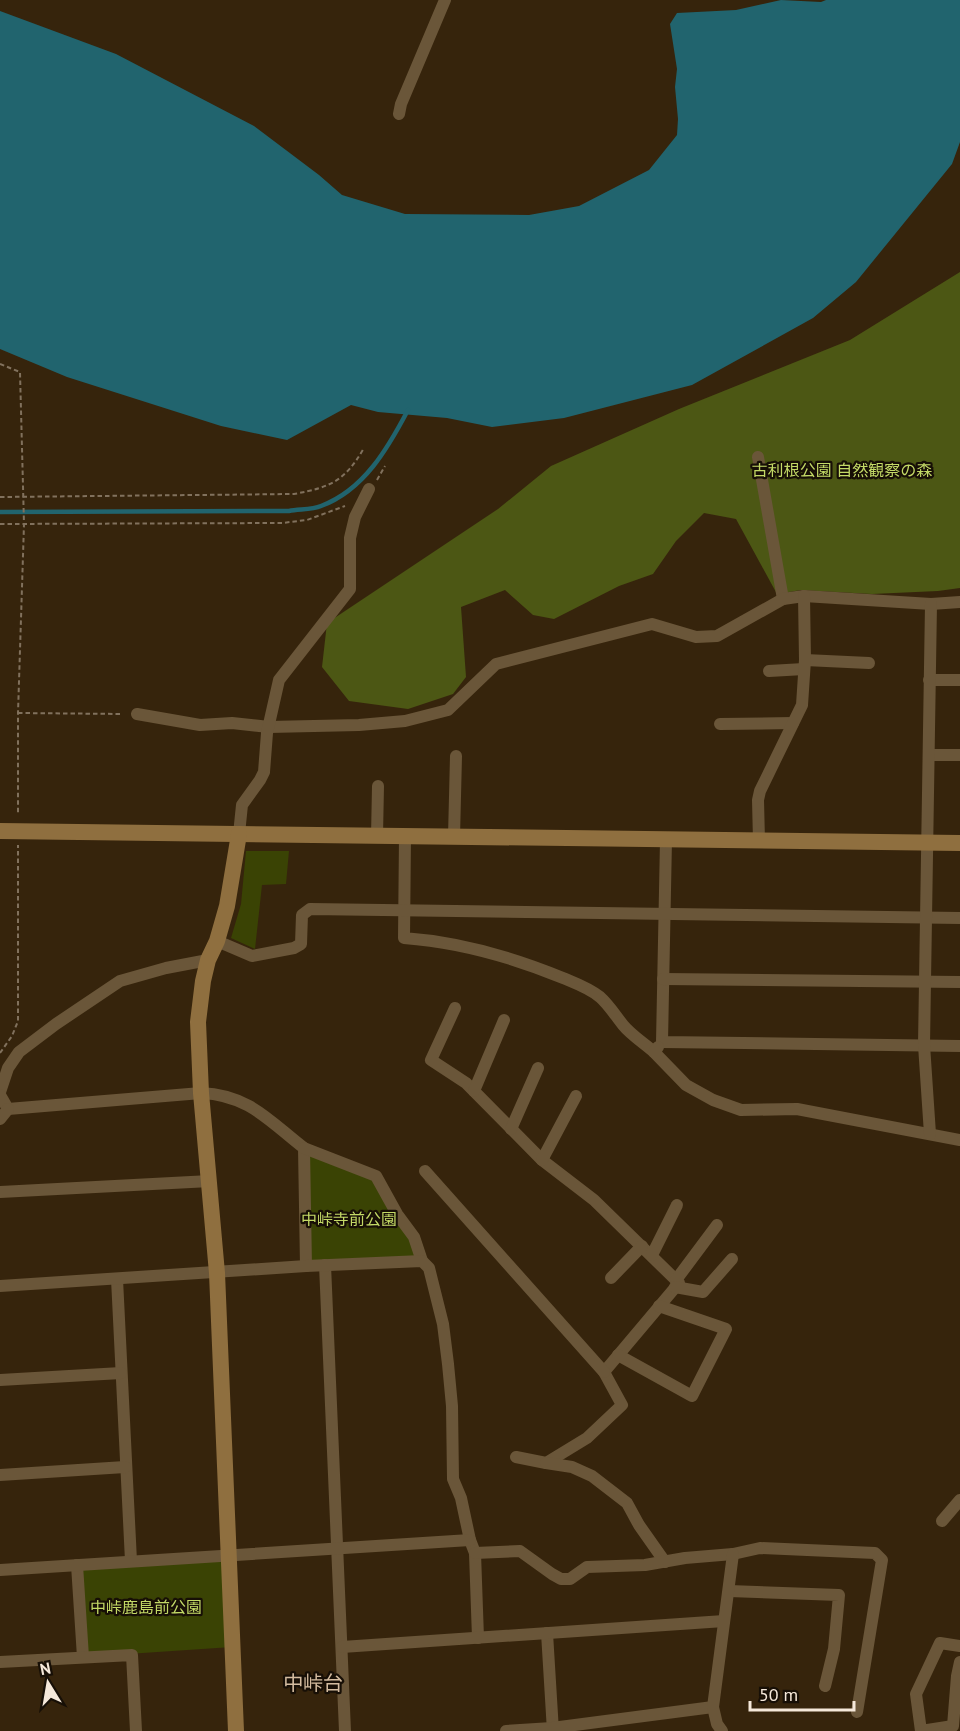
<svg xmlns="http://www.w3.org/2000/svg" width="960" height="1731" font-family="'PT Sans','Noto Sans JP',sans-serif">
<rect width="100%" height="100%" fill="#36240c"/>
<g fill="#3a4304">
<path d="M246,851H289L286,884L262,885L255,949L231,938L241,904Z"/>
<path d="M304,1148L376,1176L422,1261L306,1266Z"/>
<path d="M228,1555L232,1647L83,1657L77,1565Z"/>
</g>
<path fill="#4c5714" d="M960,272V588L938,591L872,594L801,590L777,594L736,519L704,513L676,541L653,574L619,586L554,619L533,615L505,590L461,607L466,677L453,694L408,709L349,701L322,667L327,623L498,509L551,466L679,409L850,340Z"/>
<path fill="#21646e" d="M781,0L821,2L826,0H960V142L952,164L856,282L813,318L692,385L564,418L492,427L447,418L378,412L351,405L287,440L221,426L67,377L0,349V11L116,54L254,126L319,175L342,195L405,214L529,215L579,206L649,170L677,135L678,119L675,87L677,69L670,24L677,13L736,10Z"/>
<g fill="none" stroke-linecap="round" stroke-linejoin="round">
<path stroke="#21646e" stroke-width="4.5" d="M0,512L289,511C299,509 312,510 321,506C364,490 388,448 408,410"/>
<g stroke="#81715d" stroke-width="2" stroke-dasharray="4.5 3" stroke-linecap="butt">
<path d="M0,364L20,372L24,524L18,713V815"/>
<path d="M377,480L385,466"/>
<path d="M0,497L294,494C331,487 345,481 364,448"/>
<path d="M0,524L282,523L307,520L345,506"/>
<path d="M18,713L123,714"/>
<path d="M0,1053L12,1036L18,1021V845"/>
</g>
<g stroke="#6a5639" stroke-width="12">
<path d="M399,114L401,104L445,0"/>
<path d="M758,457L783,599"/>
<path d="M805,660L869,663"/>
<path d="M769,671L804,669"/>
<path d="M929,680H960"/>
<path d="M137,714L200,725L232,723L269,727L359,725L405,721L448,710L496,664L652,624L696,637L717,636L783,599L804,596L931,604L960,602"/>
<path d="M720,724L793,723"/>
<path d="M929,755H960"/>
<path d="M239,834L242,805L260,780L264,772L267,733L279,680L350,589V538L355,517L369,489"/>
<path d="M377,836L378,786"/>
<path d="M405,836L404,938C459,942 512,957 563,978C575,983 589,988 600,997C609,1005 615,1015 623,1025C631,1035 644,1043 654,1052"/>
<path d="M454,837L456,756"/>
<path d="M666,840L662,1042L960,1046"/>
<path d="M759,841L758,800L760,791L802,705L805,660L804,596"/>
<path d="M217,941L252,956L294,948L301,944L302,915L310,909L960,918"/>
<path d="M663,979L960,982"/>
<path d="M455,1008L431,1060L466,1083L542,1160L594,1200L679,1283L604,1372L622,1405L587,1438L546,1463L516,1457"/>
<path d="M658,1047L654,1052L686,1085L713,1100L741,1110L797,1109L960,1140"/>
<path d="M474,1091L504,1020"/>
<path d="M0,1092L8,1068L19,1052L56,1024L120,981L166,968L208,960"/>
<path d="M0,1095L8,1109L201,1093C249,1095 269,1121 304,1148L306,1266"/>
<path d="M0,1119L8,1109"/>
<path d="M511,1129L538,1068"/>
<path d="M930,1134L924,1045L931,604"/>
<path d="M304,1148L376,1176L397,1214L414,1237L422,1261"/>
<path d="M542,1160L576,1096"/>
<path d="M425,1171L604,1372"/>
<path d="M0,1192L210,1181"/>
<path d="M652,1255L677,1205"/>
<path d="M325,1265L345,1731"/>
<path d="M611,1278L642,1246"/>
<path d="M117,1279L131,1561"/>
<path d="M676,1280L717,1225"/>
<path d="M0,1286L306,1266L422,1261L429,1268L443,1324L448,1364L452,1406L453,1479L461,1498L470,1540L475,1553L478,1638"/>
<path d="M675,1287L703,1292L732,1259"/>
<path d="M618,1355L692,1396L726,1329L659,1306"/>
<path d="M0,1380L121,1373"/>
<path d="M546,1463L572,1467L592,1476L627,1503L639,1525L665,1562"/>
<path d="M0,1475L125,1467"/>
<path d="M942,1521L960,1500"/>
<path d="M475,1553L520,1551L552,1574L561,1579H570L587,1567L645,1565L685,1558L733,1554L760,1548L875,1553L882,1560L857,1712"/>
<path d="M77,1565L83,1657"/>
<path d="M0,1570L470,1540"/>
<path d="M729,1591L839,1595L834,1649L825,1686"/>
<path d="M547,1633L553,1731"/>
<path d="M960,1646L940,1643L916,1694L921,1731L953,1726L957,1676L960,1662"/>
<path d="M342,1647L724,1621"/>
<path d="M0,1662L132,1655L136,1731"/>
<path d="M506,1731L552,1728L713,1707"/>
<path d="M722,1731L717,1724L713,1707L733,1554"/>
</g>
<g stroke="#8f6f3f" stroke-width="16">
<path d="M0,831L960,843"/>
<path d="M236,1731L217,1273L201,1093L198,1022L203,981L208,960L217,941L227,906L239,834"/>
</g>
</g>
<g text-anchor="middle" stroke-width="4.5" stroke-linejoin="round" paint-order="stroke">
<g font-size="16" fill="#c3d966" stroke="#170f06">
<text x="842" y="476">古利根公園 自然観察の森</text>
<text x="349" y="1225">中峠寺前公園</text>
<text x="146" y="1613">中峠鹿島前公園</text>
</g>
<g font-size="20" fill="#d4bca0" stroke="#170f06">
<text x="313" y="1690">中峠台</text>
</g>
</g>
<g transform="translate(48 1683) rotate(349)" stroke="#170f06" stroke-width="4.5" paint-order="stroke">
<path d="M0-4.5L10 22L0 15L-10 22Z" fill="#f5e8da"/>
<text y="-9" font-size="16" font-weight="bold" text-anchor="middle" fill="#f5e8da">N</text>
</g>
<path d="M750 1701v9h104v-9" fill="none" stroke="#f5e8da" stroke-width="3"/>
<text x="759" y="1701" font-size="18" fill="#f5e8da" stroke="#170f06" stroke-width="4.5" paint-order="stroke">50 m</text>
</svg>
